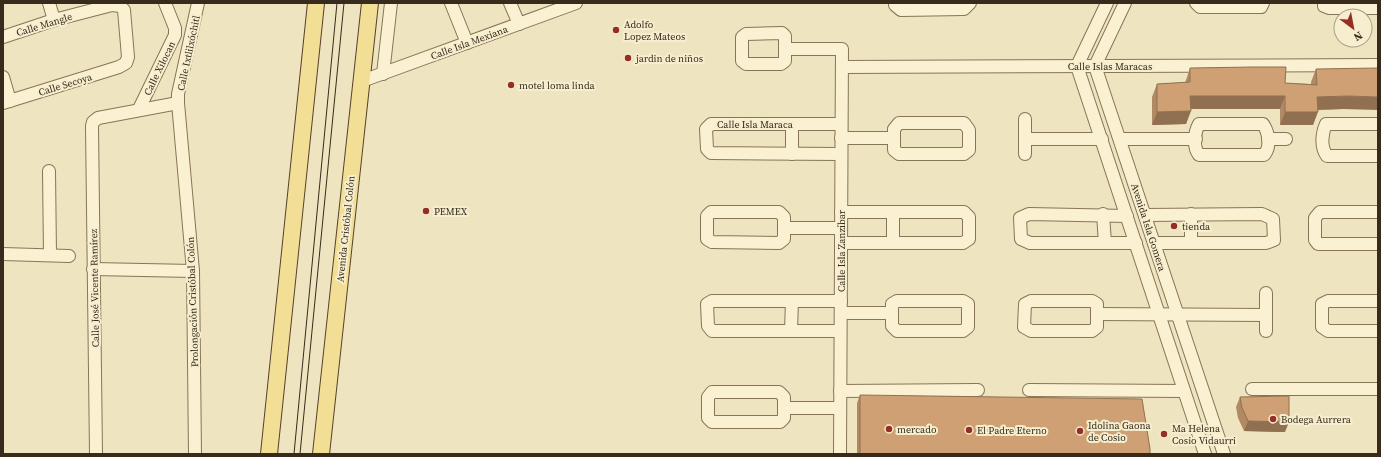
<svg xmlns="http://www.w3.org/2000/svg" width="1381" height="457" font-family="'Source Serif 4',serif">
<rect width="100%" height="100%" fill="#eee4bf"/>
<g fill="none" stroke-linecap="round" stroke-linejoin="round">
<g stroke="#877557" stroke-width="14">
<g id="minor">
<path d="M49,3L54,20"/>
<path d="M451,3L467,43"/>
<path d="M510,3L519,24"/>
<path d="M895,3V5L901,10L964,9L970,3"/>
<path d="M1107,3L1077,66L1205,454"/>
<path d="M1125,3L1095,66L1224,454"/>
<path d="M1196,3L1200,7H1261L1263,3"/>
<path d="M1324,3V6L1329,8H1378"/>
<path d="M782,33L785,36V61L781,64H746L742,61V37L746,34Z"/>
<path d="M3,37L54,20L112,5L120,6L124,10L128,57L126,63L119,67L3,103"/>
<path d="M785,49H842L840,454"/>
<path d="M842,67L1378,65"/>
<path d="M383,74L391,3"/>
<path d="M3,77L10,101"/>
<path d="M362,81L576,3"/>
<path d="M139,109L175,35V28L165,3"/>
<path d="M899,123H964L969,130V150L964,154H899L894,150V129Z"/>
<path d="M1199,124H1263C1269,133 1271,147 1264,155H1199C1193,147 1194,133 1199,124Z"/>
<path d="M1378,124H1326C1322,133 1320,147 1327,156H1378"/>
<path d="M841,138H894"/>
<path d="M1025,139H1102"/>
<path d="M1120,139H1196"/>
<path d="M1268,139H1286"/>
<path d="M792,154V124"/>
<path d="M841,154L711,153L707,149L706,129L711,124H841"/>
<path d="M1025,154V119"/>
<path d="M49,171L50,255"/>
<path d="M711,212H779L784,217V239L779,243L712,242L707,239V216Z"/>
<path d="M1378,212H1320L1315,218V240L1318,244H1378"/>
<path d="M1103,214L1105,243"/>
<path d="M1145,215L1262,214L1273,219L1274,240L1266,243H1154"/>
<path d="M1127,216L1029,214L1020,218L1021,239L1030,243H1136"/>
<path d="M784,228H841"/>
<path d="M841,243H963L969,239V217L964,212H841"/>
<path d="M893,243V213"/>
<path d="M1191,243V214"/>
<path d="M3,254L69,256"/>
<path d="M93,269L193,271"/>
<path d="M897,301H963L968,304V327L963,331H897L892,326V304Z"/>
<path d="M1031,301H1092L1097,304V327L1092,331H1031L1024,327L1025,304Z"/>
<path d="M1378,301H1328L1322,304V327L1328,331H1378"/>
<path d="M841,313H892"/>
<path d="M1097,314L1266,315"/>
<path d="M791,331L792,301"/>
<path d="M840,331H712L708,326L707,304L712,301H841"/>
<path d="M1266,331V293"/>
<path d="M1252,389H1378"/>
<path d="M1029,390L1184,391"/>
<path d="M840,391L978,390"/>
<path d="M712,392H779L784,397V418L780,422H712L708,418V397Z"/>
<path d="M784,408H840"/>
<path d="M96,454L92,126L93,122L98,118L178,103"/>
<path d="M195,454L193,271L178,103V94L198,3"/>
</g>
</g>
<g stroke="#55422c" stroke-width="18">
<g id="major">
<path d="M269,454L316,3"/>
<path d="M321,454L370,3"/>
</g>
</g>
<use href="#minor" stroke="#f9f1d2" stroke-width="12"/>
<use href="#major" stroke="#f3de95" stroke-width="16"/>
<g stroke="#362b1c" stroke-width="1">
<path d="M294,454L337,3"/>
<path d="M300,454L344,3"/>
</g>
</g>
<g fill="#b18a64">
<path d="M1190,68L1285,83L1311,84V82L1316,69L1343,109L1318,110L1313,125H1280V109H1191L1186,124L1152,125V97L1157,84L1185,83Z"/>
<path d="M860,395L1150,454H857V403Z"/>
<path d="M1240,397L1285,432L1244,431L1238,418L1236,407Z"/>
</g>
<g fill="#907051">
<path d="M1190,96H1285L1280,109H1185Z"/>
<path d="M1348,96L1378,97V110L1343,109L1312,110L1317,97Z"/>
<path d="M1191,111L1186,124L1152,125L1157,112Z"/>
<path d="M1285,112H1318L1313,125H1280Z"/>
<path d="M1248,421L1289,422L1285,432L1244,431Z"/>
</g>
<g fill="#cea074" stroke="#907051">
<path d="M1253,67H1286L1285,83L1317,85L1316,69L1378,68V97L1348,96L1317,97L1318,112H1285V96H1190L1191,111L1157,112V84L1190,82V68Z"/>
<path d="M860,395L1142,399L1150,449V454H860Z"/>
<path d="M1289,396V422L1248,421L1242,408L1240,397Z"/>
</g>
<g fill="#972e26" stroke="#f6eece" stroke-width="1.5">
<circle cx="616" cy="30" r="4"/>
<circle cx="628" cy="58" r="4"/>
<circle cx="511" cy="85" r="4"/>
<circle cx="426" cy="211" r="4"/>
<circle cx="1174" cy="226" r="4"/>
<circle cx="1273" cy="419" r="4"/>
<circle cx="889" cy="429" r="4"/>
<circle cx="969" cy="430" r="4"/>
<circle cx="1080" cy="431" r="4"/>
<circle cx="1164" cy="434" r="4"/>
</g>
<g text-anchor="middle" stroke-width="4" stroke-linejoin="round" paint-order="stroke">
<g font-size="10" fill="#362b1c" stroke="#f6eece">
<text transform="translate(44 24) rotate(-17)" y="4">Calle Mangle</text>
<text transform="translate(469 42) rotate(-20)" y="4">Calle Isla Mexiana</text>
<text transform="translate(188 53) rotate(-78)" y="4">Calle Ixtlilxóchitl</text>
<text x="1110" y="70">Calle Islas Maracas</text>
<text transform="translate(159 68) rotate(-64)" y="4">Calle Xilocan</text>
<text transform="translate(65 84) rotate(-17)" y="4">Calle Secoya</text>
<text x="755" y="128">Calle Isla Maraca</text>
<text transform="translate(1149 227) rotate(72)" y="4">Avenida Isla Gomera</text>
<text transform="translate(345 229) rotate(-84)" y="4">Avenida Cristóbal Colón</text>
<text transform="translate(841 251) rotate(-90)" y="4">Calle Isla Zanzíbar</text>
<text transform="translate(94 288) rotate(-91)" y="4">Calle José Vicente Ramírez</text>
<text transform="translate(192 302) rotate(-92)" y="4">Prolongación Cristóbal Colón</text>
</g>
<g font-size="10" fill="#362b1c" stroke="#f6eece" text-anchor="start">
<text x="624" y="28">Adolfo<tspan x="624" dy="12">Lopez Mateos</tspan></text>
<text x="636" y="62">jardin de niños</text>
<text x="519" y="89">motel loma linda</text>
<text x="434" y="215">PEMEX</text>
<text x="1182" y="230">tienda</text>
<text x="1281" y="423">Bodega Aurrera</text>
<text x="1088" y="429">Idolina Gaona<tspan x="1088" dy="12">de Cosio</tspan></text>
<text x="1172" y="432">Ma Helena<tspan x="1172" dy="12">Cosio Vidaurri</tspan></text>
<text x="897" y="433">mercado</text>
<text x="977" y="434">El Padre Eterno</text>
</g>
</g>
<rect width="1381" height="457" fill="none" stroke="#362b1c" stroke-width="8"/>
<g transform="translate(1353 28) rotate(148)"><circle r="19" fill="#f6eece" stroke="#a9a087"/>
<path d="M0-3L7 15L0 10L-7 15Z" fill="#972e26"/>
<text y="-6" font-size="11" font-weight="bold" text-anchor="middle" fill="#362b1c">N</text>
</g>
</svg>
